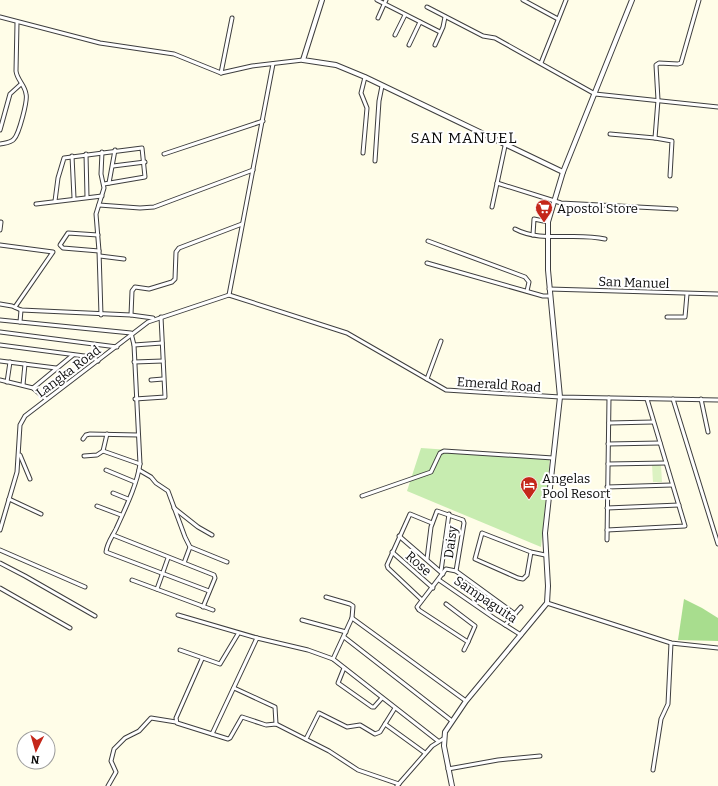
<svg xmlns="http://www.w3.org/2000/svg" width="718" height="786" font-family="Bitter,serif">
<rect width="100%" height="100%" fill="#fffde8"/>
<path fill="#c7ecb0" d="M421,448L550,457L541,547L407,491Z"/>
<path fill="#a8dd8e" d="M684,599L702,608L718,618V641L678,640Z"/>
<path fill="#dcf2c2" d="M652,465H661L662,482H653Z"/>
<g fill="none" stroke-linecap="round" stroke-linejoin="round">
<g stroke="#3e3e3e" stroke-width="5">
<g id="minor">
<path d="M377,0L440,32"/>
<path d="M523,0L558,19"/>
<path d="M427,7L483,36L495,38L595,94L718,107"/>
<path d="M0,17L100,43L174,54L221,73L252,66L303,60"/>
<path d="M378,18L386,0"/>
<path d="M395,35L405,15"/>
<path d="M409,45L420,22"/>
<path d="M435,45L443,27L445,17"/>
<path d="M541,63L566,0"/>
<path d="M221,73L232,18"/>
<path d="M0,130L10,94L21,84"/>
<path d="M610,134L655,138L672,141L670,176"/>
<path d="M655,138L658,100L656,65L659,63L678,64L681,63L699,0"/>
<path d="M0,144C5,143 11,143 14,139C19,134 28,100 26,94C25,85 17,80 16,71L17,23"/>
<path d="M363,153L367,108L361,93L365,77"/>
<path d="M86,154L87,197"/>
<path d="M164,154L263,121"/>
<path d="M72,156L74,198"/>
<path d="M375,161L379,101L382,86"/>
<path d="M113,166L145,162"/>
<path d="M109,183L115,150"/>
<path d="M497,183L561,203L676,209"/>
<path d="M55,201L58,178L64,158L142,148L145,177L104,184"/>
<path d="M36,204L102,196"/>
<path d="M99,205L140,208L154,207L253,170"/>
<path d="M492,207L505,146"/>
<path d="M515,229C541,243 576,232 605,239"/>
<path d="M0,230L1,222"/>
<path d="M98,235L68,233L60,245L63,248L99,251"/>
<path d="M533,235L534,219L548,222"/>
<path d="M428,241L525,277L529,282L527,291"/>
<path d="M0,245L53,252L15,307"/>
<path d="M100,256L124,259"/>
<path d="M427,263L543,296H550"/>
<path d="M549,289L718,294"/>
<path d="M229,295L273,64"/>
<path d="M0,304L12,306L21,310L131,315L153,318"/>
<path d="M101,315L99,251L96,214L104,188L101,174L102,152"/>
<path d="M131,315L132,291L135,287L149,289L172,282L175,279L176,252L179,248L242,224"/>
<path d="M667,317H685L687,294"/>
<path d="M0,320L131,333L134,345L140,464C137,485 125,509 116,529C112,537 107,543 106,552L209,591"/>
<path d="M20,322L21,310"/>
<path d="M0,332L117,347"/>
<path d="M0,345L92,357L98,361"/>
<path d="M134,345L162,343"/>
<path d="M0,361L56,368"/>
<path d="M134,362L163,361"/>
<path d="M427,379L441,341"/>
<path d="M0,380L33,388L46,399"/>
<path d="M151,380L163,379"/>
<path d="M7,382L10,362"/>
<path d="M23,385L25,364"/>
<path d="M33,388L73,355"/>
<path d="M135,399L165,397L161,317"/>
<path d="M673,399L718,544"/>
<path d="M701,399L708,432"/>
<path d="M609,423L653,422"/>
<path d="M83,439L86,435L90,434L138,435"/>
<path d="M608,444L660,443"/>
<path d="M103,451L107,434"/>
<path d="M20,455L30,479"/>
<path d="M84,456L97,455L103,451L140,464"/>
<path d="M608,464L666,463"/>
<path d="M106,470L135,482"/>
<path d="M139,470L151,477L156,483L168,491L185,537L190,547L227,562"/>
<path d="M607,487L672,485"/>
<path d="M113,493L128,499"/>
<path d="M362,496L431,472L440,453L444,451L553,458"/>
<path d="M9,499L41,514"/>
<path d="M97,506L121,515"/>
<path d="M174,508L198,527L212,535"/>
<path d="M607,508L679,505"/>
<path d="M0,530L17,472L20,425L25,416L148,322L229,295L347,333L446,390L560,397L718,400"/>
<path d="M607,530L685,526L647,399"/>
<path d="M113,535L214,575L215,578L203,607"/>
<path d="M399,536L443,574"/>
<path d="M607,540L609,398"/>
<path d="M0,550L85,587"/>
<path d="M392,552L433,588"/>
<path d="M531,552L527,575L523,579L518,578L475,559L482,533L531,552L545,555"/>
<path d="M427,559L431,527L437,511L463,520L464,523L456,571L515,614"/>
<path d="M0,563L25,576L95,616"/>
<path d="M184,563L190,547"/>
<path d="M441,571L449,514"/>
<path d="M456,571L446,569L417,607L419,610L468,642L464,650"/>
<path d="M132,580L213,610"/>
<path d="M439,580L494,618L521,635"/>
<path d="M0,588L70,628"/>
<path d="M157,589L168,558"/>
<path d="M326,597L350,604L353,606L352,618L333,659"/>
<path d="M422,600L388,568L387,565L410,514L432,523"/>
<path d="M547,603L671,643L718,648"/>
<path d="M446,604L475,626L468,642"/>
<path d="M178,615L257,638"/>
<path d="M352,618L466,701"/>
<path d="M302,620L346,632"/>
<path d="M505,625L521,607"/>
<path d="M344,637L452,721"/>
<path d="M180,650L220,664L238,634"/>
<path d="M202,659L176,718L177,723L228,739L230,738L242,717L266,725L276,724L329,751L358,770L399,784"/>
<path d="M344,668L338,683L372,707H374L382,698"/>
<path d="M234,688L275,707L276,724"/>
<path d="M395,708L385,724L425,753"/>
<path d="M212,734L257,638L308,650L333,659L438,741"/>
<path d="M306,739L319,713L347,727L360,725L375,734L380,732L385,724"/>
<path d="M448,769L498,760L540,756"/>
<path d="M653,770L661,719L668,704L671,643"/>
<path d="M108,786L116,772L111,761L114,749L125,738L139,731L151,718L176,722"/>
<path d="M397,786L432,746L443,739"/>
</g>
</g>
<g stroke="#3e3e3e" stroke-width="6">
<g id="tertiary">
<path d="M322,0L303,60L336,65L365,77L563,172"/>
<path d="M452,786L444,746L445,732L466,701L547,603L548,586L545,533L560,397L548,270V222L563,172L632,0"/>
</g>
</g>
<use href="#minor" stroke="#fff" stroke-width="3"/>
<use href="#tertiary" stroke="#fff" stroke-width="4"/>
</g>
<defs>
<g id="supermarket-pin" transform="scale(0.9)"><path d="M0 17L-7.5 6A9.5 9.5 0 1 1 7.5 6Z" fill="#c4271a" stroke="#fff"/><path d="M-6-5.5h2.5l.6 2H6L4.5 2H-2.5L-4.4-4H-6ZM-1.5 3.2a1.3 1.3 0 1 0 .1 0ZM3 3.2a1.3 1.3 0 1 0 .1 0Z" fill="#fff"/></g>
<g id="hotel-pin" transform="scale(0.9)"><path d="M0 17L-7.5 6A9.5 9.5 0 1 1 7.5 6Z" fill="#c4271a" stroke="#fff"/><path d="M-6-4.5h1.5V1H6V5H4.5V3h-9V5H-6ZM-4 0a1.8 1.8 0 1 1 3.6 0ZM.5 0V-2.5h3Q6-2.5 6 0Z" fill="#fff"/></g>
</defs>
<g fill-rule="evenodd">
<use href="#supermarket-pin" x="544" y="208"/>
<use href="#hotel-pin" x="529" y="485"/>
</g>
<g text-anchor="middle" stroke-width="4" stroke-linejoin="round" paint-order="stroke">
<g font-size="13" fill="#0b0b0b" stroke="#fff" text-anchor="start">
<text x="557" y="213">Apostol Store</text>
<text x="542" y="483">Angelas<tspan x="542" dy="15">Pool Resort</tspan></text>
</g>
<g font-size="13" fill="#0b0b0b" stroke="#fff">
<text transform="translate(634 282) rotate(2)" y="5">San Manuel</text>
<text transform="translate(68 371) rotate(-37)" y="5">Langka Road</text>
<text transform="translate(499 384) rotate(4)" y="5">Emerald Road</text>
<text transform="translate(450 542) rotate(-82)" y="5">Daisy</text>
<text transform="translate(419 563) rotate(41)" y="5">Rose</text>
<text transform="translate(486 599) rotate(34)" y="5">Sampaguita</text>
</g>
<g font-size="15" letter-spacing="1" fill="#0b0b0b" stroke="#fff">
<text x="464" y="143">SAN MANUEL</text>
</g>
</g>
<g transform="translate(36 750) rotate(185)"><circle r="19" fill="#ffffff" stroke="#9d9d9d"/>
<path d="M0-3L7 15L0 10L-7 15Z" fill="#c4271a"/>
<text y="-6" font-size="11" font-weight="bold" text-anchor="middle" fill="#0b0b0b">N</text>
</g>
</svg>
